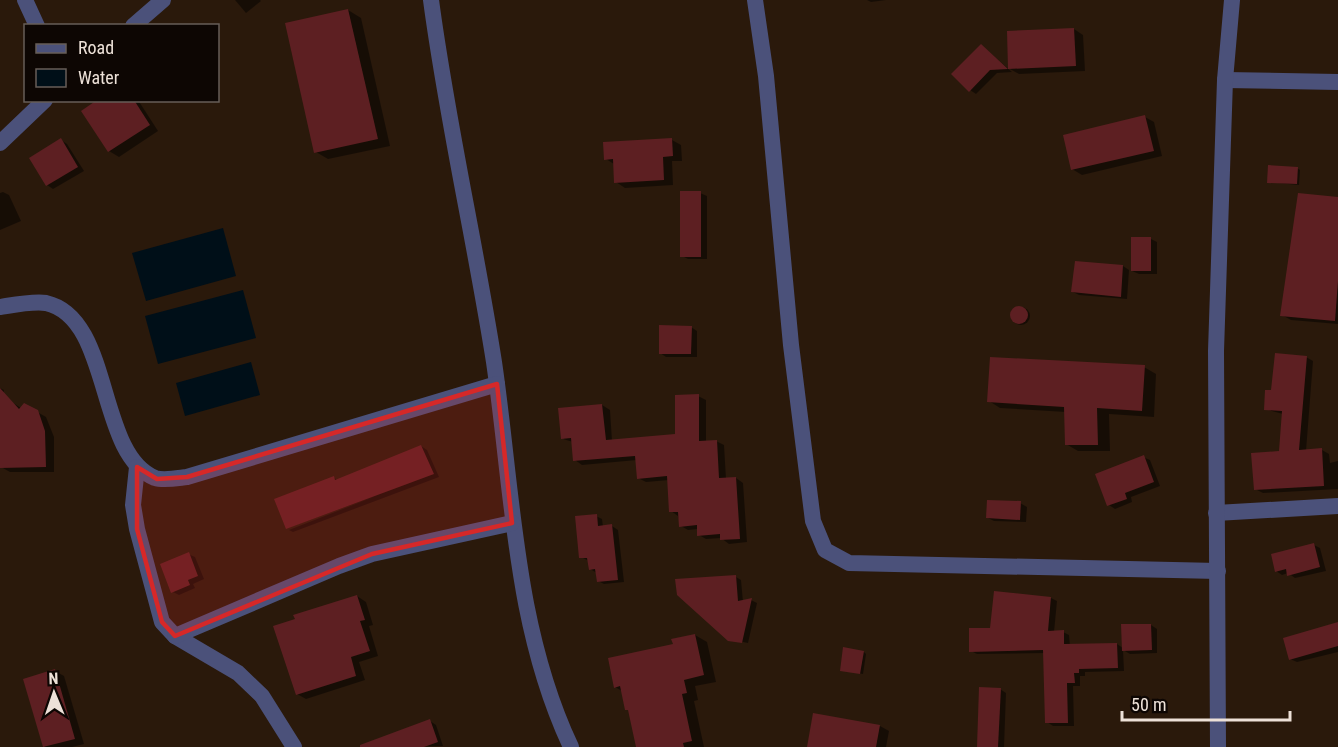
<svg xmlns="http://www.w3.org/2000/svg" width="1338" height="747" font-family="'Roboto Condensed',sans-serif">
<rect width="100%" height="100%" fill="#2a190b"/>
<g fill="#000f18">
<path d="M223,228L236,276L146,301L132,253Z"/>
<path d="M243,290L256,338L158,364L145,316Z"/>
<path d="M251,362L260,395L185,416L176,383Z"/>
</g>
<g fill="#0007">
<path d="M235,0H260L261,1L246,13Z"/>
<path d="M867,0H886L871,2Z"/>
<path d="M348,10L361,18L390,146L328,159L316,152Z"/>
<path d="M1074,29L1083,35L1085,71L1019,74L1010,69Z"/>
<path d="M981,45L1012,72L997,73L976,94L970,90Z"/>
<path d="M99,100H138L158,131L119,157L109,151Z"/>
<path d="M1145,117L1154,122L1162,156L1082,175L1072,169Z"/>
<path d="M61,140L67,144L84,171L53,189L47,185L31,159Z"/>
<path d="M672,140L681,145L682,161H672L673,185L625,188L616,182L614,164L606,159Z"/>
<path d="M1297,168L1300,170L1299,185L1268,182Z"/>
<path d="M3,192L9,195L21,221L0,230V193Z"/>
<path d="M700,193L707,196V259H688L682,256Z"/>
<path d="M1338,199V324L1291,320L1282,315Z"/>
<path d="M1151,239L1157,242V274H1139L1132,271Z"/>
<path d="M1076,262L1123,266L1129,270L1127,299L1079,295L1073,292Z"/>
<circle cx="1021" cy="316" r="9"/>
<path d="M691,327L697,331V357H666L660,353Z"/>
<path d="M1306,357L1313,361L1306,451L1322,450L1329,454L1330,463L1338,461V489L1263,493L1255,489L1281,452L1283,414L1265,409L1273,392Z"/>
<path d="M1144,367L1156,374L1154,417L1109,414L1110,451H1078L1066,444V412L1000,408L989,401Z"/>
<path d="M0,388L4,390L2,401H10L21,408L25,405L46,417L54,437V472H10L1,467Z"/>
<path d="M698,396L706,400V442L716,441L724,445L726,479L736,478L743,483L747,542L729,544L721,538L706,539L699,535L698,529L688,530L681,526L678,516L671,511L669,480L646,482L638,478L637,460L582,465L575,460L573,442L563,439L602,405L610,410L612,441L677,436Z"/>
<path d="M421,446L427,450L439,477L293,532L289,530L376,496L287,528L334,478L338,480Z"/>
<path d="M1143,457L1150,460L1160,486L1131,497L1132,502L1115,509L1109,505Z"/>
<path d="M1020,503L1027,507L1026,522L994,521L988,518Z"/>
<path d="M596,516L602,519L603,527L612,526L618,530L624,582L604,584L598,581L597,573L590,569L589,561L581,557Z"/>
<path d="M1314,545L1320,548L1326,571L1295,578L1288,573L1282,575L1276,571Z"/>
<path d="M188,554L195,557L204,579L193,584L195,588L179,595L173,592Z"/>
<path d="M736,577L741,580L743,602L751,600L757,603L748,643L729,639Z"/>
<path d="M357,596L366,602L373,625L369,626L378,656L359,662L365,680L306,699L297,694Z"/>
<path d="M1051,598L1057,601L1054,632H1063L1069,635L1070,646L1117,644L1123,648L1151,625L1157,629V653L1130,654L1123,650L1124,671L1085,672V676H1080V686H1073L1074,726H1053L1047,722L1045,653L977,654L971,651L991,629Z"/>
<path d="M1338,623V652L1297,662L1290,659Z"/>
<path d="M695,635L707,642L716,682L695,686L698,700L694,701L704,747H637L630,711L626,709L622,691L615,687L674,646Z"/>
<path d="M864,652L866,654L863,674L841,670Z"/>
<path d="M55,671L64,676L84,744L72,747H45L25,680Z"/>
<path d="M1000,689L1006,693L1004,747H978Z"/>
<path d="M430,721L436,725L443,746L377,747Z"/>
<path d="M880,726L889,731L886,747H808Z"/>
</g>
<g fill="#5d1f22">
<path d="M348,9L378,139L314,153L285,23Z"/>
<path d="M1074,28L1076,66L1008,69L1007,31Z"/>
<path d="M981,44L1008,69L990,70L969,92L951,74Z"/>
<path d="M97,100H134L150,125L108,152L81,111Z"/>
<path d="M1145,115L1154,151L1071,170L1063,135Z"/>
<path d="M61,138L78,167L46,186L29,158Z"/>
<path d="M672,138L673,156L663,157L664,180L614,183L613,159L604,160L603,142Z"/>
<path d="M1268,165L1298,167L1297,184L1267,183Z"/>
<rect x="680" y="191" width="21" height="66"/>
<path d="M1298,193L1338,197V281L1335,321L1280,316Z"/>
<rect x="1131" y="237" width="20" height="34"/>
<path d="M1075,261L1123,265L1121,297L1071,292Z"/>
<circle cx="1019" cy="315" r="9"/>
<path d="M659,325L692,326L691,354H659Z"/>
<path d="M1275,353L1307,356L1299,450L1322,448L1324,486L1254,490L1251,453L1279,451L1282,411L1264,410L1265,390H1271Z"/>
<path d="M990,357L1145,365L1142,411L1097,408L1098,445H1065L1064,407L987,402Z"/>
<path d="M0,388L19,409L24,403L38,410L45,431L46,467L0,468Z"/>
<path d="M699,394V441L717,440L719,478L736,477L740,539L720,540V534L697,536V525L679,527L678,512H669L667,476L637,479L635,456L573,461L571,438L561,439L558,408L602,404L606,440L675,434V395Z"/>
<path d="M421,445L434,474L286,529L274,499L334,476L335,480Z"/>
<path d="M1144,455L1154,482L1125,493L1127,499L1107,506L1095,474Z"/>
<path d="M987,500L1021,501L1020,520L986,518Z"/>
<path d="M597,514L598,526L612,524L618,580L597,582L595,569L589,570L587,558H579L575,516Z"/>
<path d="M1314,543L1320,567L1287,576L1286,569L1275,572L1271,554Z"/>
<path d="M189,552L198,576L188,580L190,585L171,593L160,564Z"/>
<path d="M736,575L738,601L752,598L742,643L728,641L677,595L675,579Z"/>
<path d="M994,591L1051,597L1048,631L1064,630V644L1117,643L1118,668L1079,669V673H1074L1075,683H1067L1068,723H1045L1043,650L969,652V628H990Z"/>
<path d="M357,595L365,620L360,621L370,651L351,657L356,676L296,695L273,626L295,619L293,615Z"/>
<path d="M1338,622V646L1289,660L1283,638Z"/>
<path d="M1121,624H1151L1152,650L1122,651Z"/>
<path d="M695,634L704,675L684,680L687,693L682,694L692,741L683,743L684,747H636L628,710H625L620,686L614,688L608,658L673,644L671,639Z"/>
<path d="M843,647L864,651L860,674L840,671Z"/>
<path d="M55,669L75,739L43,747L23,679Z"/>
<path d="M979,687L1001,688L998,747H977Z"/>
<path d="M813,713L880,725L876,747H807Z"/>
<path d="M430,719L438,742L424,747H360V745Z"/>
</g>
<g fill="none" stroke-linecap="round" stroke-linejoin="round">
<g stroke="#4b517a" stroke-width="16">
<path d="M25,0L37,26"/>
<path d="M431,0C447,121 475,241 494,362C513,492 514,626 571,747"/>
<path d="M755,0L766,76L791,345L813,521L825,550L849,563L1218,571"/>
<path d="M133,26L163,0"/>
<path d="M1225,80L1338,82"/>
<path d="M0,143L45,100"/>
<path d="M0,307C13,305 33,301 46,303C113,318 96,454 155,478C164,481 178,478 187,477L497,384"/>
<path d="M137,467L133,505L137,529L162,622L175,636L238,673L262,696L294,747"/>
<path d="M1216,513L1338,506"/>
<path d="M175,636L339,566L372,554L512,523"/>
<path d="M1218,747L1216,351L1225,80L1232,0"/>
</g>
</g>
<path fill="#d62828" fill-opacity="0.2" stroke="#d62828" stroke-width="4.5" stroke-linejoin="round" d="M497,384L512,523L372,554L175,636L162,622L137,529V467L157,479L187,477Z"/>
<rect x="24" y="24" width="195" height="78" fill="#0d0603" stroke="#675e58" stroke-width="1.5"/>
<rect x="36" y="44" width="30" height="9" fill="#4b517a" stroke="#675e58" stroke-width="1.5"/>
<text x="78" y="54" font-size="18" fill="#ede1d8">Road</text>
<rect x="36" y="69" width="30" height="18" fill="#000f18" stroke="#675e58" stroke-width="1.5"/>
<text x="78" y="84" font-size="18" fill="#ede1d8">Water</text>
<g transform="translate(54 693) rotate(358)" stroke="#0d0603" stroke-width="4.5" paint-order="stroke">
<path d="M0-4.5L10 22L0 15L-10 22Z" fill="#ede1d8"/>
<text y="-9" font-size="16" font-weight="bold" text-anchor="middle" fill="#ede1d8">N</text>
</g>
<path d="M1122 711v9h168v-9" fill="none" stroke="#ede1d8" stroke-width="3"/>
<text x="1131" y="711" font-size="18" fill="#ede1d8" stroke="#0d0603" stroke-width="4.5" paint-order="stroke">50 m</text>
</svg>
